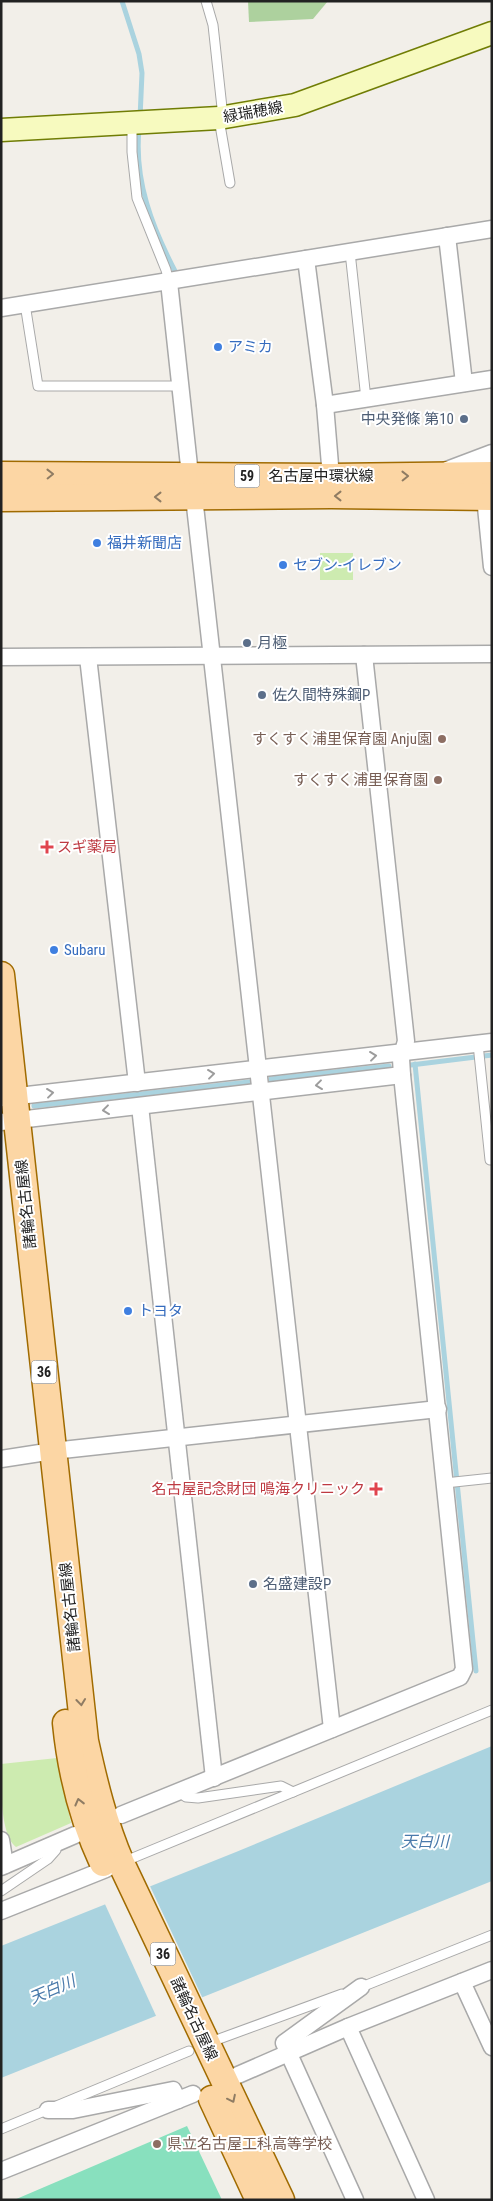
<svg xmlns="http://www.w3.org/2000/svg" width="493" height="2201" font-family="'Roboto Condensed','Noto Sans JP',sans-serif">
<rect width="100%" height="100%" fill="#f2efe9"/>
<g fill="#cdebb0">
<rect x="320" y="553" width="33" height="27"/>
<path d="M57,1758L71,1823L16,1847C0,1835 1,1786 1,1764Z"/>
</g>
<path fill="#add19e" d="M248,1H328L313,19L249,22Z"/>
<path fill="#88e0be" d="M187,2126L222,2200H14Z"/>
<path fill="#aad3df" d="M492,1746V1881L1,2078V1946L236,1852Z"/>
<path fill="#f2efe9" d="M149,1884L203,1999L157,2018L104,1902Z"/>
<g fill="none" stroke-linecap="round" stroke-linejoin="round">
<g stroke="#aad3df" stroke-width="5">
<path d="M122,1L139,54L142,73L140,118"/>
<path d="M139,129C134,181 152,227 176,273"/>
<path d="M415,1064L476,1671"/>
<path d="M411,1065L492,1055"/>
<path d="M271,1079L389,1066"/>
<path d="M34,1106L249,1082"/>
</g>
<g stroke="#a9a9a9" stroke-width="11">
<g id="lane">
<path d="M206,1L213,25L223,117"/>
<path d="M219,119L230,183"/>
<path d="M132,124V152L137,198L166,270L169,282"/>
<path d="M350,252L366,399"/>
<path d="M25,304L38,386H180"/>
<path d="M478,1044L490,1160"/>
<path d="M445,1483L492,1478"/>
<path d="M179,1792L186,1797L198,1798L281,1786L293,1792"/>
<path d="M123,1862L492,1710"/>
<path d="M1,1891L48,1859L56,1850V1843"/>
<path d="M359,1988L492,1935"/>
<path d="M208,2043L342,1994"/>
<path d="M1,2129L189,2051"/>
</g>
</g>
<g stroke="#a9a9a9" stroke-width="19">
<g id="street">
<path d="M447,236L464,383"/>
<path d="M306,259L325,405L331,477"/>
<path d="M169,282L190,475"/>
<path d="M1,308L492,229"/>
<path d="M325,405L492,379"/>
<path d="M447,470L492,453"/>
<path d="M194,497L332,1729"/>
<path d="M485,497L492,567"/>
<path d="M1,657L492,654"/>
<path d="M88,657L137,1083"/>
<path d="M1,1098L492,1042"/>
<path d="M140,1106L214,1778"/>
<path d="M1,1122L402,1075"/>
<path d="M1,1459L53,1451L438,1409"/>
<path d="M121,1815L460,1677L464,1669L402,1075L401,1059L406,1041L364,655"/>
<path d="M1,1840L5,1865"/>
<path d="M1,1867L75,1835"/>
<path d="M1,1911L106,1869"/>
<path d="M462,1982L492,2047"/>
<path d="M348,2027L426,2200"/>
<path d="M238,2075L348,2027L492,1970"/>
<path d="M48,2110H73L173,2090L178,2100"/>
<path d="M1,2171L193,2094"/>
<path d="M355,2200L284,2043L361,1987"/>
</g>
</g>
<g stroke="#707d05" stroke-width="25">
<path id="secondary" d="M1,130L219,118L295,105L492,33"/>
</g>
<g stroke="#a06b00" stroke-width="29">
<g id="primary">
<path d="M1,475L331,477L492,475"/>
<path d="M1,498L331,495L492,497"/>
<path d="M1,975L85,1741C94,1782 104,1824 121,1863L281,2200"/>
<path d="M66,1723C71,1773 82,1818 103,1863"/>
<path d="M212,2099L259,2200"/>
</g>
</g>
<use href="#lane" stroke="#fff" stroke-width="9"/>
<use href="#street" stroke="#fff" stroke-width="16"/>
<use href="#secondary" stroke="#f7fabf" stroke-width="22"/>
<use href="#primary" stroke="#fcd6a4" stroke-width="26"/>
</g>
<defs><path id="oneway-chevron" d="M-2-3.5L2.5 0L-2 3.5" fill="none" stroke-width="1.6" stroke-linecap="round" stroke-linejoin="round" transform="scale(1.25)"/></defs>
<g stroke="#8f7c63">
<use href="#oneway-chevron" transform="translate(50 474) rotate(-1)"/>
<use href="#oneway-chevron" transform="translate(405 476) rotate(-1)"/>
<use href="#oneway-chevron" transform="translate(338 496) rotate(-180)"/>
<use href="#oneway-chevron" transform="translate(158 497) rotate(-180)"/>
<use href="#oneway-chevron" transform="translate(81 1702) rotate(84)"/>
<use href="#oneway-chevron" transform="translate(79 1802) rotate(-104)"/>
<use href="#oneway-chevron" transform="translate(232 2099) rotate(64)"/>
</g>
<g stroke="#9c9c9c">
<use href="#oneway-chevron" transform="translate(373 1056) rotate(-7)"/>
<use href="#oneway-chevron" transform="translate(211 1074) rotate(-7)"/>
<use href="#oneway-chevron" transform="translate(319 1085) rotate(173)"/>
<use href="#oneway-chevron" transform="translate(50 1093) rotate(-7)"/>
<use href="#oneway-chevron" transform="translate(106 1110) rotate(173)"/>
</g>
<g fill="#3f7fe0" stroke="#fff" stroke-width="2">
<circle cx="218" cy="347" r="5"/>
<circle cx="97" cy="543" r="5"/>
<circle cx="283" cy="565" r="5"/>
<circle cx="54" cy="950" r="5"/>
<circle cx="128" cy="1311" r="5"/>
</g>
<g fill="#5c6f8a" stroke="#fff" stroke-width="2">
<circle cx="464" cy="419" r="5"/>
<circle cx="247" cy="643" r="5"/>
<circle cx="262" cy="695" r="5"/>
<circle cx="253" cy="1584" r="5"/>
</g>
<g fill="#8d6e63" stroke="#fff" stroke-width="2">
<circle cx="442" cy="739" r="5"/>
<circle cx="438" cy="780" r="5"/>
<circle cx="157" cy="2144" r="5"/>
</g>
<g fill="#e0444e" stroke="#fff" stroke-width="2">
<path d="M44.5 839.5h5v5h5v5h-5v5h-5v-5h-5v-5h5z"/>
<path d="M373.5 1481.5h5v5h5v5h-5v5h-5v-5h-5v-5h5z"/>
</g>
<g text-anchor="middle" stroke-width="4" stroke-linejoin="round" paint-order="stroke">
<g fill="#fff" stroke="#646464" stroke-width="1">
<rect x="234.5" y="464.5" width="25" height="23" rx="4"/>
<rect x="31.5" y="1360.5" width="25" height="23" rx="4"/>
<rect x="150.5" y="1942.5" width="25" height="23" rx="4"/>
</g>
<g font-size="14" font-weight="bold" fill="#222">
<text x="247" y="481">59</text>
<text x="44" y="1377">36</text>
<text x="163" y="1959">36</text>
</g>
<g font-size="15" fill="#222" stroke="#fff">
<text transform="translate(253 112) rotate(-10)" y="5">緑瑞穂線</text>
<text x="321" y="481">名古屋中環状線</text>
<text transform="translate(26 1204) rotate(-96)" y="5">諸輪名古屋線</text>
<text transform="translate(70 1607) rotate(-96)" y="5">諸輪名古屋線</text>
<text transform="translate(194 2019) rotate(65)" y="5">諸輪名古屋線</text>
</g>
<g font-size="15" fill="#366cbe" stroke="#fff" text-anchor="start">
<text x="228" y="352">アミカ</text>
<text x="107" y="548">福井新聞店</text>
<text x="293" y="570">セブン-イレブン</text>
<text x="64" y="955">Subaru</text>
<text x="138" y="1316">トヨタ</text>
</g>
<g font-size="15" fill="#4e5e75" stroke="#fff" text-anchor="start">
<text x="454" y="424" text-anchor="end">中央発條 第10</text>
<text x="257" y="648">月極</text>
<text x="272" y="700">佐久間特殊鋼P</text>
<text x="263" y="1589">名盛建設P</text>
</g>
<g font-size="15" fill="#785e54" stroke="#fff" text-anchor="end">
<text x="432" y="744">すくすく浦里保育園 Anju園</text>
<text x="428" y="785">すくすく浦里保育園</text>
<text x="167" y="2149" text-anchor="start">県立名古屋工科高等学校</text>
</g>
<g font-size="15" fill="#be3a42" stroke="#fff" text-anchor="start">
<text x="57" y="852">スギ薬局</text>
<text x="365" y="1494" text-anchor="end">名古屋記念財団 鳴海クリニック</text>
</g>
<g font-size="16" font-style="italic" fill="#4a7aab" stroke="#fff">
<text x="425" y="1847">天白川</text>
<text transform="translate(52 1989) rotate(-23)" y="6">天白川</text>
</g>
</g>
<rect width="493" height="2201" fill="none" stroke="#222222" stroke-width="5"/>
</svg>
